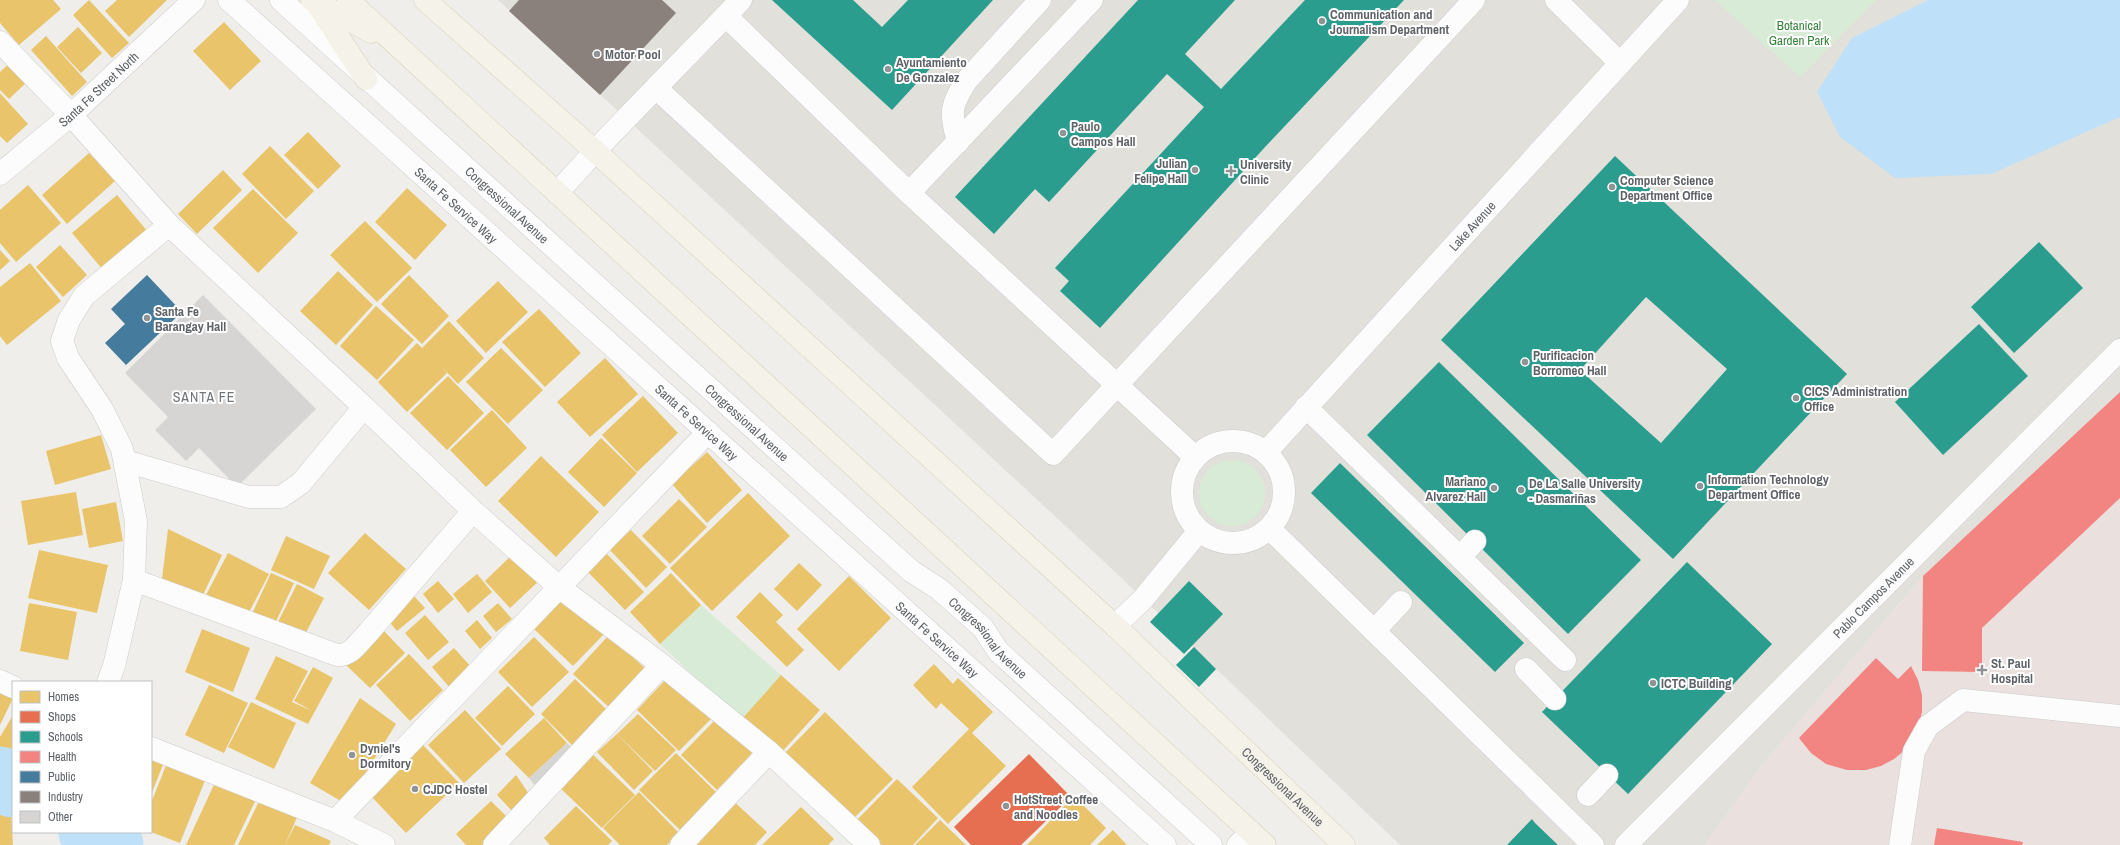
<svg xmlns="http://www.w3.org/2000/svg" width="2120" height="845" font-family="'Archivo Narrow',sans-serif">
<rect width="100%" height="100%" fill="#efeeea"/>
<path fill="#e2e0da" d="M498,0H2120V392L1923,576L1763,764L1705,845H1400L1112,569Z"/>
<path fill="#eae0de" d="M2120,392V845H1705L1763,764L1923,576Z"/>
<g fill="#d8ebd6">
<path d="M1715,0H1876L1800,77Z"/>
<circle cx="1232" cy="493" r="33"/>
<path d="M701,605L781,675L741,720L660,644Z"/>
</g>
<path fill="#bfe0f9" d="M1928,0H2120V117L1991,174L1895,178L1840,137L1817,92L1852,38Z"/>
<g fill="#e9c46a">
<path d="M0,0H53L61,9L19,45L0,23Z"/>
<path d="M89,0L129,43L112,58L73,15Z"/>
<path d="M117,0H167L129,37L105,11Z"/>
<path d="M224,22L261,61L230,90L193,51Z"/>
<path d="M78,27L102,53L81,73L57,47Z"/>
<path d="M46,36L87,82L72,96L31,50Z"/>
<path d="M12,61L29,80L9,99L0,90V72Z"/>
<path d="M0,93L28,124L7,143L0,136Z"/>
<path d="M308,132L341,166L318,189L284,155Z"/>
<path d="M270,146L314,191L286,219L242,174Z"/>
<path d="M89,153L115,181L67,224L42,195Z"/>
<path d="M223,170L242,190L197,234L178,214Z"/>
<path d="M28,185L61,223L16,262L0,243V210Z"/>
<path d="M407,188L447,225L415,260L375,222Z"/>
<path d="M253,189L298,233L258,273L213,228Z"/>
<path d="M117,195L148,232L103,270L72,233Z"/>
<path d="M365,221L412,268L377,302L330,255Z"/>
<path d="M60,245L87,275L63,297L36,267Z"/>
<path d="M0,250L10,261L0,270Z"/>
<path d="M30,263L61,301L7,345L0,336V287Z"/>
<path d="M338,271L373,305L336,345L300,311Z"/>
<path d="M409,275L449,316L422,344L381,304Z"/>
<path d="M498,281L528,312L486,353L456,321Z"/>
<path d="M376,306L414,340L377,380L340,346Z"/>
<path d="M539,309L581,353L545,387L502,342Z"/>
<path d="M449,321L484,358L458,384L440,365L447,373L407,412L378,382L417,343L422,348Z"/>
<path d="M501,348L543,390L508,424L466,382Z"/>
<path d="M605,358L638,394L590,437L557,402Z"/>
<path d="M448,376L484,413L447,450L410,413Z"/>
<path d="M643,396L678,433L637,472L602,435Z"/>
<path d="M492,410L527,448L486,487L450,450Z"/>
<path d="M101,435L111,469L55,485L46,451Z"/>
<path d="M601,438L637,473L604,507L568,472Z"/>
<path d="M707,452L742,490L707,523L672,484Z"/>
<path d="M541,456L599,512L556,557L498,501Z"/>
<path d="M76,492L83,535L28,545L21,501Z"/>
<path d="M748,493L790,536L712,611L670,568Z"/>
<path d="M679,499L707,527L670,564L642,536Z"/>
<path d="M116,502L123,541L89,548L82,509Z"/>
<path d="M168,529L222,555L202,597L162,579Z"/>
<path d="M631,530L667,567L646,588L610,550Z"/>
<path d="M365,533L406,569L369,610L328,573Z"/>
<path d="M286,536L330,556L314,589L271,570Z"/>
<path d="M39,550L108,565L97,613L28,598Z"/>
<path d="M517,550L542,578L510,608L485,581Z"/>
<path d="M605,552L644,592L625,610L586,570Z"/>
<path d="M228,553L269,574L246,618L205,597Z"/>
<path d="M799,563L822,585L797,611L774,589Z"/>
<path d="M271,573L294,583L273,628L250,618Z"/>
<path d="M671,573L701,605L660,644L630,612Z"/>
<path d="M477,574L492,592L468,613L453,594Z"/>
<path d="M849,576L891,618L839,671L797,629Z"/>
<path d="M438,581L454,599L438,613L423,594Z"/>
<path d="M297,584L324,598L301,642L275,628Z"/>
<path d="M760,592L783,615L776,622L804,650L787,667L736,617Z"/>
<path d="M414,596L425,608L397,631L387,619Z"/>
<path d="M565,597L604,634L573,666L534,629Z"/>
<path d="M29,603L77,612L68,660L20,651Z"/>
<path d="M498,603L512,619L496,632L483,616Z"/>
<path d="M425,615L449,642L428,660L405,633Z"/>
<path d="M477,620L492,638L480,649L465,631Z"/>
<path d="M202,629L250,648L233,692L185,672Z"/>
<path d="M383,630L405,653L370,688L346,665Z"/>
<path d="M609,635L649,672L613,711L573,674Z"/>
<path d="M534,637L569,672L532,707L498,672Z"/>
<path d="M454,648L473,669L450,688L432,667Z"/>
<path d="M409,654L443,690L410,721L376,685Z"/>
<path d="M276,656L308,671L292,702L312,711L294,701L313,667L333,678L308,724L255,699Z"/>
<path d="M934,664L953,684L958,678L993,712L972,733L1006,766L948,824L912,787L969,729L941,703L936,709L913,685Z"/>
<path d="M781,675L820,710L780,754L741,720Z"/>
<path d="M668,677L711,719L679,751L637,710Z"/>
<path d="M575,679L609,712L574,747L541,714Z"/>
<path d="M209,685L248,703L224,753L185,735Z"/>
<path d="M508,686L535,714L502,746L475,718Z"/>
<path d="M0,692L13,698L0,725Z"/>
<path d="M360,698L396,724L346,804L310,783Z"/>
<path d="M251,702L296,723L274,769L228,747Z"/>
<path d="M465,710L501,749L464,783L428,745Z"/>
<path d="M825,712L893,779L851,821L783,755Z"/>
<path d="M638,714L676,750L655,771L617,734Z"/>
<path d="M13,715V780L0,772V737Z"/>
<path d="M718,717L754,751L717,790L681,755Z"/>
<path d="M544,718L567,743L529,778L505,754Z"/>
<path d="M617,734L653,771L634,790L597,752Z"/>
<path d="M423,745L459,783L406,833L370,795Z"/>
<path d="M151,751L166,757L151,795Z"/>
<path d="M589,751L635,795L602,828L556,784Z"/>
<path d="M676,753L717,793L680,830L639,790Z"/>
<path d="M169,758L208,773L180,843L151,832V803Z"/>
<path d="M516,775L529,794L514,813L497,795Z"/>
<path d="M218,776L258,795L234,845H186Z"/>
<path d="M897,779L938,818L913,845H882L856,821Z"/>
<path d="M639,792L679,833L667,845H620L603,828Z"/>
<path d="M1074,796L1106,828L1090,845H1027Z"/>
<path d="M261,797L298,815L285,845H238Z"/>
<path d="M729,797L767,832L755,845H695Z"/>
<path d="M491,801L510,820L484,845H466L456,834Z"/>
<path d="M576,806L612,841L608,845H550L544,838Z"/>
<path d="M801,807L834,839L828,845H762Z"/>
<path d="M11,813L13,845H0V814Z"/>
<path d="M940,820L966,845H915Z"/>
<path d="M295,825L331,841L329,845H285Z"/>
<path d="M1113,830L1127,845H1097Z"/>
</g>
<path fill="#e76f51" d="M1029,754L1071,797L1021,845H971L954,827Z"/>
<g fill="#2a9d8f" fill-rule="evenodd">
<path d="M772,0H853L882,27L908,0H993L892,110Z"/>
<path d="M1138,0H1235L1185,54L1221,89L1305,0H1404L1266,146L1100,328L1060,291L1069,281L1055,268L1204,107L1167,74L1049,202L1035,189L994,234L955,197Z"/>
<path d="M1615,156L1847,374L1673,559L1441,340ZM1646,297L1727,369L1661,443L1580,370Z"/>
<path d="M2039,242L2083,288L2014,353L1971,307Z"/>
<path d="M1979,324L2028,376L1943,455L1895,402Z"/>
<path d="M1439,362L1641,560L1568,634L1367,435Z"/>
<path d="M1340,463L1524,643L1495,672L1311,493Z"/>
<path d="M1687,562L1772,644L1628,794L1542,712Z"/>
<path d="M1189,581L1223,614L1184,654L1150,622Z"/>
<path d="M1194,647L1216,669L1199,687L1176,665Z"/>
<path d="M1532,819L1535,823L1558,845H1507Z"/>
</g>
<g fill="#f28482">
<path d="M2120,392V498L1982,628V672L1922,671L1923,576Z"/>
<path d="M1876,658L1898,679L1911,666L1918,680L1922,695V712L1918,727L1905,750L1894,759L1881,766L1866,770H1847L1826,764L1811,753L1799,738Z"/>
<path d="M1937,828L2023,842L2022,845H1934Z"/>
</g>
<path fill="#457b9d" d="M147,275L182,312L126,365L105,343L125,324L111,309Z"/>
<path fill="#8a817c" d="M519,0H662L676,13L600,95L509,11Z"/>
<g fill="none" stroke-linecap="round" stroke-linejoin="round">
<g stroke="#bfe0f9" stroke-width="63">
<path d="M0,778L13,786"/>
<path d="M90,832L112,845"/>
</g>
</g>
<g fill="#d6d5d3">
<path d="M203,295L316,409L237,487L199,448L186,461L155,430L168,417L125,373Z"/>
<path d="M567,743L575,751L536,787L529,778Z"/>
</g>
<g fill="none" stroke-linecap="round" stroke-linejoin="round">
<g stroke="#cbcccc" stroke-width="23">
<g id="minor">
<path id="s1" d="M229,0L1165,845"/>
<path id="s2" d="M281,0L911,571L939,589L983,628L998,651L1211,845"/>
<path d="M1556,0L1620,63"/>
<path d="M726,16L909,193L1195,457"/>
<path d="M0,42L71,115L169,225L364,407L301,483L281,497H249L125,461"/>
<path d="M656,88L1053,454L1474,0"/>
<path d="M958,142C950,111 950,107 967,80L1040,0"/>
<path id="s3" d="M0,174L71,115L194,0"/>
<path d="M557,193L610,135L741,0"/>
<path d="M909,193L1092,0"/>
<path d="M364,407L473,511L559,587L662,665L769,752L869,845"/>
<path d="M1306,407L1565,660"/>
<circle cx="1233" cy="492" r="51"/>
<path id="s4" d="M1266,452L1678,0"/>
<path d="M1269,528L1593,845"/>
<path d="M1460,557L1475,541"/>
<path d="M134,580L337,655C351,656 358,643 367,634L473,511"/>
<path d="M1115,626L1143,599L1199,531"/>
<path d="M1374,631L1401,602"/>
<path d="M1526,669L1555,699"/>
<path d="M0,681L13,687"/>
<path d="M108,682L114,666L134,580L136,521L122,449L102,409L68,358L62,341L69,320L84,296L169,225"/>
<path d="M151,748L335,821L384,845"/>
<path d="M1588,795L1607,775"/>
<path d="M335,821L708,432"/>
<path d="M494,845L662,665"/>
<path d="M681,845L769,752"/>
<path d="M1238,845L1251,832"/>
<path id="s5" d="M1626,845L2120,350"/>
<path d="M1900,845L1914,751L1928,726L1963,700L2120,716"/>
</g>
</g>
<g stroke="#d7ceb8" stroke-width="23">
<g id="major">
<path d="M312,0L371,32"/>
<path d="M348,0L1265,845"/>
<path id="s6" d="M425,0L595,151L1115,626L1344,845"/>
<path d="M317,4L366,79"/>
</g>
</g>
<use href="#minor" stroke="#fdfcfc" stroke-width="22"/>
<use href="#major" stroke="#f4f2e9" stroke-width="22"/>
</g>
<g fill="#919496" stroke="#fff" stroke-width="1.5">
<circle cx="1322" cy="21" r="4"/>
<circle cx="597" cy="54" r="4"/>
<circle cx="888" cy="69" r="4"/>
<circle cx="1063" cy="133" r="4"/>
<circle cx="1195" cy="170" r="4"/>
<path d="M1229 165h4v4h4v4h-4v4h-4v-4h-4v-4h4z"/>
<circle cx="1612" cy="187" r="4"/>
<circle cx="147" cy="318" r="4"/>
<circle cx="1525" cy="362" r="4"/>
<circle cx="1796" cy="398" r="4"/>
<circle cx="1700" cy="486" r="4"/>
<circle cx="1494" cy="488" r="4"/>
<circle cx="1521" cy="490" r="4"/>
<path d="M1980 664h4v4h4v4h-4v4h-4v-4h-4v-4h4z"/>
<circle cx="1653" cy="683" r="4"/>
<circle cx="352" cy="755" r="4"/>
<circle cx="415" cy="789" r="4"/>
<circle cx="1006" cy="806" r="4"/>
</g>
<g text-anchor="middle" stroke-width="4" stroke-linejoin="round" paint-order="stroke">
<g font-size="13" font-weight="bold" fill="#5f6368" stroke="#fff" text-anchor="start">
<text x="1330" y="19">Communication and<tspan x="1330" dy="15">Journalism Department</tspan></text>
<text x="605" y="59">Motor Pool</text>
<text x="896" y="67">Ayuntamiento<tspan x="896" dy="15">De Gonzalez</tspan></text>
<text x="1071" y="131">Paulo<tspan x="1071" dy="15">Campos Hall</tspan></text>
<text x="1187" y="168" text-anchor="end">Julian<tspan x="1187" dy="15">Felipe Hall</tspan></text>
<text x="1240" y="169">University<tspan x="1240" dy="15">Clinic</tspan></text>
<text x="1620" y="185">Computer Science<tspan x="1620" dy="15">Department Office</tspan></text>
<text x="155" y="316">Santa Fe<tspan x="155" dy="15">Barangay Hall</tspan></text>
<text x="1533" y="360">Purificacion<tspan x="1533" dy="15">Borromeo Hall</tspan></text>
<text x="1804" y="396">CICS Administration<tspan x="1804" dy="15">Office</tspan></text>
<text x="1708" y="484">Information Technology<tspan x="1708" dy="15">Department Office</tspan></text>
<text x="1486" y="486" text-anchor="end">Mariano<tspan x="1486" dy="15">Alvarez Hall</tspan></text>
<text x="1529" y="488">De La Salle University<tspan x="1529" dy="15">- Dasmariñas</tspan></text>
<text x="1991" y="668">St. Paul<tspan x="1991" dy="15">Hospital</tspan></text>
<text x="1661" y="688">ICTC Building</text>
<text x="360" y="753">Dyniel's<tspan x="360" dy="15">Dormitory</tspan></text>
<text x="423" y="794">CJDC Hostel</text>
<text x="1014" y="804">HotStreet Coffee<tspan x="1014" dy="15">and Noodles</tspan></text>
</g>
<g font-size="13" fill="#348238" stroke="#fff">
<text x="1799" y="30">Botanical<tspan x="1799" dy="15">Garden Park</tspan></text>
</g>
<g font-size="13" fill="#5f6368" stroke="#fff">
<text dy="5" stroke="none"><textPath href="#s3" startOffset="130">Santa Fe Street North</textPath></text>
<text dy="5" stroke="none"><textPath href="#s1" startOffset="306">Santa Fe Service Way</textPath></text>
<text dy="5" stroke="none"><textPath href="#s2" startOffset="305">Congressional Avenue</textPath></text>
<text dy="5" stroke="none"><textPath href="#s4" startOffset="306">Lake Avenue</textPath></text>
<text dy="5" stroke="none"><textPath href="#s1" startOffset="630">Santa Fe Service Way</textPath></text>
<text dy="5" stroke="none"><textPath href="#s2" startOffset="629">Congressional Avenue</textPath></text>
<text dy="5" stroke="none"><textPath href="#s5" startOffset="350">Pablo Campos Avenue</textPath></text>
<text dy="5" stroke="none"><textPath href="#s2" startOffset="953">Congressional Avenue</textPath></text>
<text dy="5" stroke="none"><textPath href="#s1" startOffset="954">Santa Fe Service Way</textPath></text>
<text dy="5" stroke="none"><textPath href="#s6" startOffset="1164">Congressional Avenue</textPath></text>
</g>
<g font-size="14" letter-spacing="1" fill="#70757a" stroke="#fff">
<text x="204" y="402">SANTA FE</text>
</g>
</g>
<rect x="12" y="681" width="140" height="152" fill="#ffffff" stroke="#bfc1c3"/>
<rect x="20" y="691" width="20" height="12" fill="#e9c46a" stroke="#bfc1c3"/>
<text x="48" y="701" font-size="12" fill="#5f6368">Homes</text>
<rect x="20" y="711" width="20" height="12" fill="#e76f51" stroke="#bfc1c3"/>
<text x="48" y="721" font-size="12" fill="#5f6368">Shops</text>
<rect x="20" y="731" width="20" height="12" fill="#2a9d8f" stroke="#bfc1c3"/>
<text x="48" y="741" font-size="12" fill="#5f6368">Schools</text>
<rect x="20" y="751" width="20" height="12" fill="#f28482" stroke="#bfc1c3"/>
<text x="48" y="761" font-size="12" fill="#5f6368">Health</text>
<rect x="20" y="771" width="20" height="12" fill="#457b9d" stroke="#bfc1c3"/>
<text x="48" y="781" font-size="12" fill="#5f6368">Public</text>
<rect x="20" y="791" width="20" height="12" fill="#8a817c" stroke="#bfc1c3"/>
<text x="48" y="801" font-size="12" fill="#5f6368">Industry</text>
<rect x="20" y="811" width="20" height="12" fill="#d6d5d3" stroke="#bfc1c3"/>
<text x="48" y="821" font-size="12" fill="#5f6368">Other</text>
</svg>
